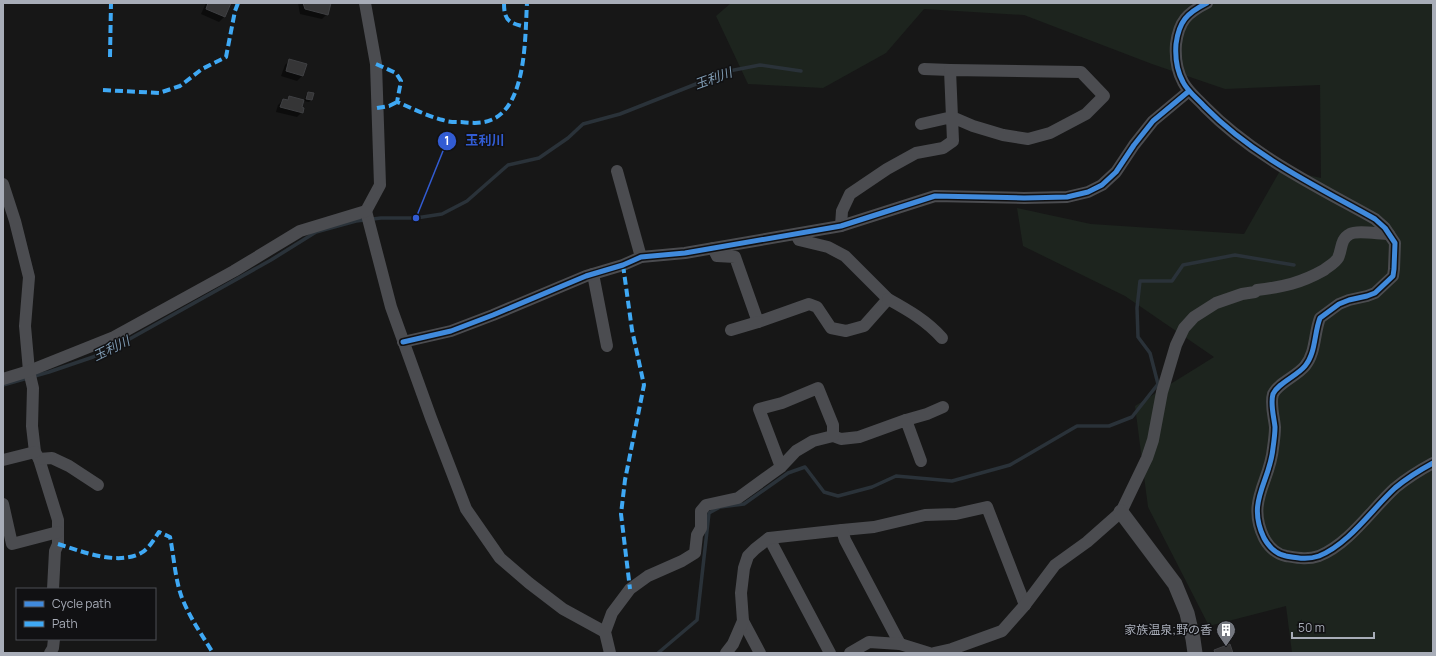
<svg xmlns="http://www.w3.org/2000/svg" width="1436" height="656" font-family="Manrope,'Noto Sans JP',sans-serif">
<rect width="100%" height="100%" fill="#171717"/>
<path fill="#1d241e" d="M731,3H1433V653H1292L1286,606L1209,626L1148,507L1135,406L1214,357L1125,296L1023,246L1017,208L1091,224L1244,234L1281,169L1321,178L1320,85L1225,89L1152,64L1024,15L924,9L886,53L823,88L748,84L716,16Z"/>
<g fill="#0007">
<path d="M206,3H228L224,17L219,22L201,14Z"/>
<path d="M298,3H330L327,14L322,19L300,14Z"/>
<path d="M290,60L302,76L297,81L281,76L285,65Z"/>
<path d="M308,93L311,100L309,102L304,101L306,95Z"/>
<path d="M290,97L301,108L302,112L297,117L276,112L278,105L283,100L286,101Z"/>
</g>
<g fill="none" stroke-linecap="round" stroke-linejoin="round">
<g stroke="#2a3239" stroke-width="3.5">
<path d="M3,385L49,372L93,357L126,341L271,260L316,232L356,221L381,218H416L442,214L467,201L508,165L539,158L568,138L583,124L620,114L729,71L760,65L801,71"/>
<path d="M658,653L697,620L709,513L720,507L744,504L788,473L805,467L824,492L838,496L872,487L896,476L952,481L1010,465L1077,426H1109L1132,417L1158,384L1150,353L1138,337L1137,308L1140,281H1172L1183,265L1235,255L1294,265"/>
</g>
</g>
<g fill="#353536" stroke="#3f4043">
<path d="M208,3H231L225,17L206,9Z"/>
<path d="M303,3H331L328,15L305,9Z"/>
<path d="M289,59L307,64L303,76L286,71Z"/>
<path d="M308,92L314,93L312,100L306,99Z"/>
<path d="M289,96L304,100L302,107L304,108L303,113L280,107L283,99L288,100Z"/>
<path d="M1230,644L1233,653H1215L1214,650Z"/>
</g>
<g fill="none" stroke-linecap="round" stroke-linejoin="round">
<g stroke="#4b4c50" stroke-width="12">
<path d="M1207,3C1187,13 1179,21 1176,44C1175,57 1177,71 1183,82C1188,92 1198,99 1205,107C1253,156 1316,186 1375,219L1385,228L1395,243L1394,269L1393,276L1375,293L1367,296L1349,300L1339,304L1320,318C1314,333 1316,353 1305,366C1297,376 1278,383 1273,394C1270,404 1274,417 1275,427C1275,434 1274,441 1273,448C1270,482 1246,501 1264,538C1269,547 1276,554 1286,556C1298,558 1307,560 1319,556C1349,544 1372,509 1395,488C1407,478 1420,470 1433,463"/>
<path d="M924,69L950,70"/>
<path d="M617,171L641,257"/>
<path d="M3,184L15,221L29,277L25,326L29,371L33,388L32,426L35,452L39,459L58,520V544L55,551L53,589"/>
<path d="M366,211L391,307L431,418L466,509L500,558L529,583L563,609L605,632"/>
<path d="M841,226L842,211L850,194L887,169L916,153L943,148L953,141L950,70L1081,72L1104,96L1086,114L1050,133L1028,139L1003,135L973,126L952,117L921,124"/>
<path d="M713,248L717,256L735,257L758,322L809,304L817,307L831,328L846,331L864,326L888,299L845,256L828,247L799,240L796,234"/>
<path d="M593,274L607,346"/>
<path d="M888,299C908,310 927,321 942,338"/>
<path d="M731,330L758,322"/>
<path d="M403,342L451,331L493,315L586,276L623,265L641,257L685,253L841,226L935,196L1024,198L1067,197L1088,192L1102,185L1116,172L1134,145L1153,121L1189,91"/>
<path d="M3,379L29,371L114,337L234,271L300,231L366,211L380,185L376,64L365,3"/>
<path d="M906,420L927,414L943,407"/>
<path d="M833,436L841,439L859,437L906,420L921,461"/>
<path d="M39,459L52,458L69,466L98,485"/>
<path d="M3,460L35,452"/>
<path d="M3,504L12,544L58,532"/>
<path d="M842,530L874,527L925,515L956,514L987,507L1025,605"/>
<path d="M769,538L830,653"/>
<path d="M743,621L760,653"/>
<path d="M50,653L53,648L54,639"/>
<path d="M610,653L605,632L612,613L630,589L648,576L682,561L695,553L697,535L701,528V511L706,505L738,498L781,467L796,451L813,441L833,436V425L818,388L782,403L759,409L781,467"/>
<path d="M726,653L733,644L743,621L741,593L744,568L748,556L755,549L769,538L842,530L845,540L900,644"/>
<path d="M850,653L869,642L900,644L929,653"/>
<path d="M934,653L952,649L1002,631L1025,605L1055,565L1087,542L1121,512L1147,458L1153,440L1162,392L1176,345L1184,328L1194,317L1216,303L1242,294L1255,292L1257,290C1283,287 1301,283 1324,270C1329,266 1335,263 1338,258C1342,250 1340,239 1350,234C1357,230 1379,234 1389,234"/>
</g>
<path stroke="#4b4c50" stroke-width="15" d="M1121,512L1175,584L1187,613L1193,639L1195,653"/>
<g stroke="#3fa9f5" stroke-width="4" stroke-dasharray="8 4" stroke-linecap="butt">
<path d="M504,3C504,21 509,23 526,27"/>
<path d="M110,57L111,3"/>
<path d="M376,64L396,73L401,81L397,102C412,108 427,116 443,120C448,122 455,122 461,122C471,123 482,124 491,120C527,106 525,35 527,3"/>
<path d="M103,90L159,93L180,86L202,69L226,57L235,11L238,3"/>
<path d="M377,108L389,106L397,102"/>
<path d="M623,265L632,330L644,385L625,480L621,514L630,589"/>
<path d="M58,544C81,551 117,566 141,553C149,549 154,539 159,532L170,537C174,557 175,579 182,598C190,618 202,635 213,653"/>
</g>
<g stroke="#111113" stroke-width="8">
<g id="cycleway">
<path d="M1207,3C1187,13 1179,21 1176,44C1175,57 1177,71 1183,82C1188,92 1198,99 1205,107C1253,156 1316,186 1375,219L1385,228L1395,243L1394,269L1393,276L1375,293L1367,296L1349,300L1339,304L1320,318C1314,333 1316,353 1305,366C1297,376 1278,383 1273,394C1270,404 1274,417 1275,427C1275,434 1274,441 1273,448C1270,482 1246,501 1264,538C1269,547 1276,554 1286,556C1298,558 1307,560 1319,556C1349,544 1372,509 1395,488C1407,478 1420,470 1433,463"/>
<path d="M403,342L451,331L493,315L586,276L623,265L641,257L685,253L841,226L935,196L1024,198L1067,197L1088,192L1102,185L1116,172L1134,145L1153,121L1189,91"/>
</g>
</g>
<use href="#cycleway" stroke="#408adc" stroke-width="5"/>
</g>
<defs>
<g id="building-pin" transform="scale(1)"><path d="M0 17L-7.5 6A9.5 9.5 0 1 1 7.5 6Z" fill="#757880" stroke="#111113"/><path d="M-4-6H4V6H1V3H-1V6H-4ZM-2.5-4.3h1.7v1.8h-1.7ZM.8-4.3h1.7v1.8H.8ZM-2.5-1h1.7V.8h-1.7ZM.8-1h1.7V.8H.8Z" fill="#fff"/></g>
</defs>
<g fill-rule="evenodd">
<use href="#building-pin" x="1226" y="630"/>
</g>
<g text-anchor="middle" stroke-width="3" stroke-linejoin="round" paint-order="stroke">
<g font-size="12" fill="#a8adb8" stroke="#111113" text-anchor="end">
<text x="1212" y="634">家族温泉;野の香</text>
</g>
<g font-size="13" font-style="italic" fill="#7f9bb3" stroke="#111113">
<text transform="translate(713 78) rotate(-20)" y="5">玉利川</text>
<text transform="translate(111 348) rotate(-26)" y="5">玉利川</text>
</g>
</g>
<path fill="none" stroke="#325cd3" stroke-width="1.5" d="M416 218L447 141"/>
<g fill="#325cd3" stroke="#111113" stroke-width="1.5">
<circle cx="416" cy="218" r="4"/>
<circle cx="447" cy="141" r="10"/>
</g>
<g font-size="12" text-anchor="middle" font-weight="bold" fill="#fff">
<text x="447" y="145">1</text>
</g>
<g font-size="13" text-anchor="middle" font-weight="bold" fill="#325cd3" stroke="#111113" stroke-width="3" stroke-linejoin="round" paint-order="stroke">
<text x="485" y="145">玉利川</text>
</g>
<rect width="1436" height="656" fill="none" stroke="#a8adb8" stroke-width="8"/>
<rect x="16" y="588" width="140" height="52" fill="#111113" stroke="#4d4f55"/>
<rect x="24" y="601" width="20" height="6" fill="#408adc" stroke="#4d4f55"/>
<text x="52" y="608" font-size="12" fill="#a8adb8">Cycle path</text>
<rect x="24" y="621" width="20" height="6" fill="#3fa9f5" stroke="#4d4f55"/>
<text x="52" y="628" font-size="12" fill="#a8adb8">Path</text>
<path d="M1292 632v6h82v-6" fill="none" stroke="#a8adb8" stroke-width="2"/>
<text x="1298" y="632" font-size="12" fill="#a8adb8" stroke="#111113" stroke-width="3" paint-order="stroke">50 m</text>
</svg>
